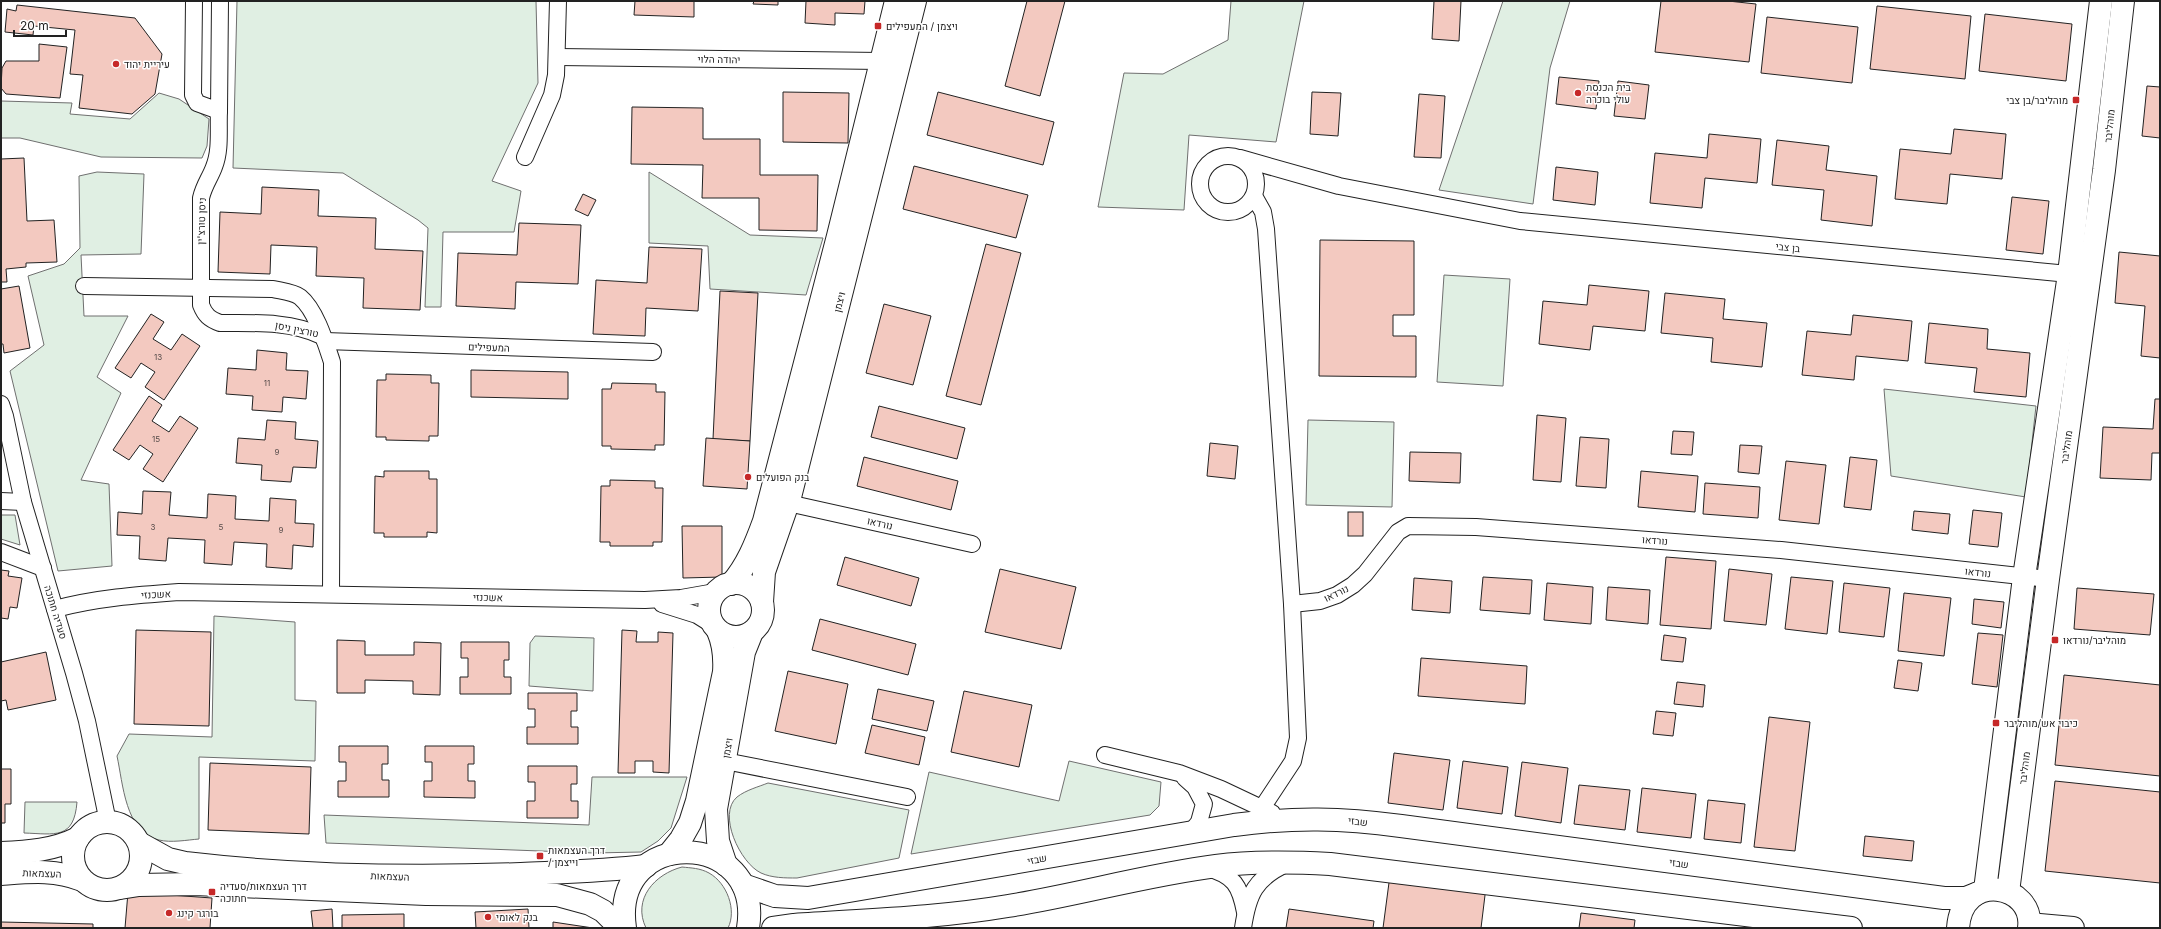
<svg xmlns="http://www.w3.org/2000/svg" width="2161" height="929" font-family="Inter,Heebo,sans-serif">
<rect width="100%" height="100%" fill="#fff"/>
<g fill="#e0efe3" stroke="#6f6f6f">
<path d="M237,1H536L538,83L492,181L521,191L514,232H443L441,307H425L428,228L418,220L343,173L233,168Z"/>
<path d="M1231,1H1304L1276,142L1189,135L1184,210L1098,207L1124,73L1163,74L1228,40Z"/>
<path d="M1503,1H1570L1550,68L1533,204L1439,190Z"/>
<path d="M159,93L179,99L209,119L207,146L202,158L101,157L20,138H1V101L72,103L70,114L130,119Z"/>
<path d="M97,172L144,174L141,254L81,255L84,316H128L97,377L121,393L81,480L109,484L112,566L58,571L10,371L44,345L28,276L64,264L80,248L79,176Z"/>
<path d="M649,172L750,235L823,238L806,295L710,289L708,246L649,243Z"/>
<path d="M1444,275L1510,279L1503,386L1437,382Z"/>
<path d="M1884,389L2036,406L2026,497L1891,476Z"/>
<path d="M1308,420L1394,422L1392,507L1306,505Z"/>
<path d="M1,515H15L20,545L1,539Z"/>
<path d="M214,616L295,622V700L316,701L315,761L199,757V839C187,840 171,843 159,840C125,833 123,783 117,756L129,734L212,737Z"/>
<path d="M535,636L594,638L593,691L529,686L530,643Z"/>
<path d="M1069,761L1161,782L1159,806L1150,815L911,854L929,772L1059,801Z"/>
<path d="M592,777H687L671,828L658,841L641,852L594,853L326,843L324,815L589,825Z"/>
<path d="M768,783L909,810L899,858L797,878C785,878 772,878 761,873C740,863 717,814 737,797C746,790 758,787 768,783Z"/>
<path d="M25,802H77C74,840 55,834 24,833Z"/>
<path d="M682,867C691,868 700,868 709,873C727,883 737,910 728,928H646C632,899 655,874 682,867Z"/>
</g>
<g fill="#f3c9c0" stroke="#222">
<path d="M635,1H694V17L634,15Z"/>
<path d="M754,1H778V5L753,4Z"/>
<path d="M806,1H865L864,14L835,13V25L805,23Z"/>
<path d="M1027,1H1065L1040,96L1005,86Z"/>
<path d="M1434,1H1461L1459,41L1432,39Z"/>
<path d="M1661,1H1728L1756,4L1749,62L1655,52Z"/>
<path d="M17,5L135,18L162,54L155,94L132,114L79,108L83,75L70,74L75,30L34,26L33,35L5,32L7,9L16,11Z"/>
<path d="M1877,6L1971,16L1965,79L1870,69Z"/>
<path d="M1985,14L2072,24L2066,81L1979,71Z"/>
<path d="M1767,17L1858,27L1852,83L1761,73Z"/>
<path d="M39,44L67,47L60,98L6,94L1,88L2,68L6,61H39Z"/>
<path d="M1559,77L1599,81L1596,109L1556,104Z"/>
<path d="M1618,81L1649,85L1645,119L1614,116Z"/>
<path d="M2147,86L2160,87V138L2142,136Z"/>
<path d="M783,92L849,93L848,143L783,142Z"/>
<path d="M938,92L1054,122L1043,165L927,135Z"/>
<path d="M1312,92L1341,93L1338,136L1310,134Z"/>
<path d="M1419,94L1445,96L1441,158L1414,157Z"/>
<path d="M632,107L703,108V139H760V175H818L817,231L759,230V198H702L703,165L631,164Z"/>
<path d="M1954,129L2006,134L2002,179L1950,174L1947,204L1895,199L1900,149L1951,154Z"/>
<path d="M1709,134L1761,139L1757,183L1705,178L1702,208L1650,203L1655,153L1707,158Z"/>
<path d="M1777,140L1829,146L1826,170L1877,176L1872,226L1821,220L1824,190L1772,185Z"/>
<path d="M24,158L27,221L54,220L57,262L26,263V267L6,269L7,282H1V159Z"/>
<path d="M914,166L1028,195L1016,238L903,209Z"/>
<path d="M1556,167L1598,172L1595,205L1553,200Z"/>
<path d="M262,187L319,190L318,216L376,218L375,249L423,251L420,310L363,308L364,278L316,276L317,247L271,245L270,274L218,272L220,212L261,214Z"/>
<path d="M583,194L596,200L588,216L575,210Z"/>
<path d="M2012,197L2049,201L2043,254L2006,250Z"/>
<path d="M519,223L581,225L578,284L516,282L515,309L456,306L458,253L517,255Z"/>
<path d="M1320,240L1414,241V315H1393V336H1416V377L1319,376Z"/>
<path d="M986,244L1021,253L981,405L946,396Z"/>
<path d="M649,247L702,249L698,311L646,308L645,336L593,334L596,280L647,283Z"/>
<path d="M2119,252L2160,256V358L2141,356L2145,306L2115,303Z"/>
<path d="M1589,285L1649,291L1645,331L1593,326L1590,350L1539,344L1543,301L1587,305Z"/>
<path d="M19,286L30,348L4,353L3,344H1V289Z"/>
<path d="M720,291L758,293L750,441L713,439Z"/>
<path d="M1665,293L1725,299L1723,319L1767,323L1762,367L1711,362L1713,338L1661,333Z"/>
<path d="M884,304L931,316L913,385L866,373Z"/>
<path d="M151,314L164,322L153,339L171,350L182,334L200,346L164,400L145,387L155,372L141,363L131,378L115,368Z"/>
<path d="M1853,315L1912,321L1908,361L1856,356L1854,380L1802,375L1807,331L1851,335Z"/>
<path d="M1929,323L1988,329L1987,349L2030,353L2026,397L1974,392L1977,368L1925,363Z"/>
<path d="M257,350L287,353L286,370L308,371L306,399L283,397L282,412L252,410L253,396L226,394L228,368L256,370Z"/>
<path d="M471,370L568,372V399L471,397Z"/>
<path d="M386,374L431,375V383H439L438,436H429V441L386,440V437H376L377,380H386Z"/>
<path d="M612,383L656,384V392H665L664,445H655V450L611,449V446H602V389H611Z"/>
<path d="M149,396L162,405L152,421L169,432L180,416L198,428L163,482L143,469L153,454L140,445L129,460L113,450Z"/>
<path d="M2155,399H2160V453H2152L2151,480L2100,478L2103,427L2153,429Z"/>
<path d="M879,406L965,428L957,459L871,437Z"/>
<path d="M1537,415L1566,418L1561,482L1533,480Z"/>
<path d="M267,420L296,422L295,439L318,441L316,468L293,467L291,482L261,480L262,465L236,463L238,438L265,440Z"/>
<path d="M1673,431L1694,432L1692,455L1671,454Z"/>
<path d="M1580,437L1609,439L1606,488L1576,486Z"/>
<path d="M706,438L750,441L747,489L703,486Z"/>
<path d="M1210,443L1238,446L1235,479L1207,476Z"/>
<path d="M1740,445L1762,446L1759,474L1738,472Z"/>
<path d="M1410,452L1461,453L1460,483L1409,481Z"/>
<path d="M864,457L958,481L951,510L857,486Z"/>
<path d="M1850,457L1877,460L1871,510L1844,507Z"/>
<path d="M1786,461L1826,465L1819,524L1779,520Z"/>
<path d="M384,471H429V479H437V533L427,532V537H384V533H374L375,476L384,477Z"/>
<path d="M1641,471L1698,476L1695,512L1638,507Z"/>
<path d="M610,480L655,481V488H663L662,542H653V546H610V542H600L601,486H610Z"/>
<path d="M1705,483L1760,487L1758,518L1703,514Z"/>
<path d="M143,491L171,492L169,515L207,518L208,494L236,496L235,519L269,521L270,498L296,500L295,523L314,524L313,547L293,545L292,569L266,567L267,544L234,542L232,565L204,563L205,540L168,538L166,561L139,559L140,536L117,535L118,512L142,514Z"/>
<path d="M1973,510L2002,513L1998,547L1969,544Z"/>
<path d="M1914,511L1950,514L1948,534L1912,530Z"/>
<rect x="1348" y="512" width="15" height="24"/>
<path d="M682,526H722V577L683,578Z"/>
<path d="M845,557L919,578L911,606L837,585Z"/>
<path d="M1666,557L1716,561L1711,629L1660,625Z"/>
<path d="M1000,569L1076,587L1061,649L985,632Z"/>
<path d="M1729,569L1772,574L1766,625L1724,621Z"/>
<path d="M1,570L9,571L8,576L22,578L17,608L10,607L8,619L1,618Z"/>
<path d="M1483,577L1532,580L1530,614L1480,610Z"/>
<path d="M1791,577L1833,581L1827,634L1785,629Z"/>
<path d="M1414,578L1452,581L1450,613L1412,610Z"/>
<path d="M1547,583L1593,587L1591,624L1544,620Z"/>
<path d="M1844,583L1890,588L1884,637L1839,632Z"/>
<path d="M1608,587L1650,590L1648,624L1606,620Z"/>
<path d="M2077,588L2154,594L2150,635L2074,629Z"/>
<path d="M1904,593L1951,598L1944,656L1898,651Z"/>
<path d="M1974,599L2004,602L2001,628L1972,624Z"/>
<path d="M820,619L916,644L908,675L812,650Z"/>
<path d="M136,630L211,632L209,726L134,724Z"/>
<path d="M622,630L637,631L636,642H658V632L673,633L669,773L653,772V761H635V773H618Z"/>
<path d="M1978,633L2003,635L1997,687L1972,684Z"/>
<path d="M1664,635L1686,638L1683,662L1661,660Z"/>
<path d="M337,640L365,641V655H414V642L441,643L440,695L413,694V681L365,680V693H337Z"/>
<path d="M461,642H509V660H504V677H511V694H460V677H468V658H461Z"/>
<path d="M46,652L56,700L8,710L6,700L1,701V662Z"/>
<path d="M1421,658L1527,666L1525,704L1418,696Z"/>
<path d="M1898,660L1922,663L1918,691L1894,688Z"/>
<path d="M788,671L848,684L836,744L775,731Z"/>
<path d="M2064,675L2160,685V776L2055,765Z"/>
<path d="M1677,682L1705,685L1703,707L1674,704Z"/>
<path d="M878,689L934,701L927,731L872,719Z"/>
<path d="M964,691L1032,705L1019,767L951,752Z"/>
<path d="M528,693H577V711H571V727H578V744H527V727H535V709H528Z"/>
<path d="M1656,711L1676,713L1673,736L1653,734Z"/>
<path d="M1769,717L1810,722L1795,851L1754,847Z"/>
<path d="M872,725L925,737L919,765L865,753Z"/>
<path d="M339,746H388V764H382V780H389V797H338V781H346V762H339Z"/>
<path d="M425,746H474V764H468V781H475V798L424,797V781H432V762H425Z"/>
<path d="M1394,753L1450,760L1443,810L1388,803Z"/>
<path d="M1463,761L1508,767L1502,814L1457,808Z"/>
<path d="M1522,762L1568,768L1561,823L1515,816Z"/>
<path d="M210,763L311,767L309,834L208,830Z"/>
<path d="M528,766H577V784H571V801H578V818H527V801H535V782H528Z"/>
<path d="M1,769H11V804H5V823H1Z"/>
<path d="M2055,781L2160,792V883L2045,871Z"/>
<path d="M1579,785L1630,790L1625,830L1574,824Z"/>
<path d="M1642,788L1696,794L1691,838L1637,832Z"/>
<path d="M1708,800L1745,804L1741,843L1704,839Z"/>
<path d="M1865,836L1914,841L1912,861L1863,856Z"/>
<path d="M1390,875L1486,887L1481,928H1383Z"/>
<path d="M128,892L212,898L210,928H125Z"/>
<path d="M332,909L333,928H313L311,911Z"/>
<path d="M528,909L529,928H476L475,912Z"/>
<path d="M1289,909L1374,921L1373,928H1286Z"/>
<path d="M1581,913L1635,920L1634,928H1579Z"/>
<path d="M404,914V928H342V915Z"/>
<path d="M1,922L93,924V928H1Z"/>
<path d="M553,922L593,928H553Z"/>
</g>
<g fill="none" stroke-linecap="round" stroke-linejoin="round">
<g stroke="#222" stroke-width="18">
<g id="street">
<path d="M194,1L193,95L197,103L219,111L220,1"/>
<path d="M558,57L881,61"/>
<path d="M219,111C218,129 221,150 214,167C210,178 204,185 201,198V305C205,315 209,319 220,323C255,323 290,321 322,336"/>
<circle cx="1228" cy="184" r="28"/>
<path d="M525,157L552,95L556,75L558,1"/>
<path d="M1240,158L1339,186L1520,221L2079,275"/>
<path d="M1254,196L1263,212L1266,229L1292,604L1298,738L1293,761L1262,808"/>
<path d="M84,286L273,289C281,291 293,292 300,297C316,310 326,344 332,362L331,594"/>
<path d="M325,341L653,352"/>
<path d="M1,404L5,416L23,502L74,673L87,721L108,822"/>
<path d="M1,501L23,502"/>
<path d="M788,503L972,544"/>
<path d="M1,552L43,568"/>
<path d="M662,604L697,615L713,625"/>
<path d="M1292,604L1320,601L1337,595L1353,585L1365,574L1398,532L1408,526L1476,527L1781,550L2048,579"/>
<path d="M55,609C96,598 137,595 179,592L645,600L681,598L715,592"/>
<path d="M1105,755L1179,773L1221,789L1272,813"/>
<path d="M725,761L907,797"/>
<path d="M1185,778L1195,787L1204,804L1199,822L1191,832"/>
<path d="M1207,868C1234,875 1240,886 1245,912"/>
<path d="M1243,928C1248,894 1255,878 1288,863"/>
</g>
</g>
<g stroke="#222" stroke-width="24">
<g id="secondary">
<circle cx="736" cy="610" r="27"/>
<path d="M731,584C747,566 756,543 764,521L838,236L896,1"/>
<path d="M762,602L764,572L790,497L915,1"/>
<circle cx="107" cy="856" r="34"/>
<path d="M139,843L168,859L185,863C296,876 409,878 521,874C563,872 604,871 646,866"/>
<path d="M1,853C28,852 54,850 78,838"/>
<path d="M669,854L681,839L690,823L697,801L724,672C725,657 724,645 718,631"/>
<path d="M726,865L718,841L716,809L744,652L752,632"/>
<path d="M1,874C29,872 55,869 82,880"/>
<path d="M743,885L775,896L808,898L1234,825C1294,817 1342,818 1401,826L1944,898H1966L1976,894"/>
<path d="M120,888L139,885L195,884L426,894L557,895L590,904L603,911L620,928"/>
<path d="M1985,890L2024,577L2069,274L2101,1"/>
<path d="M2008,892L2048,579L2104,170L2123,1"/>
<path d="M2030,924L2073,928"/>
<path d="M625,928C610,826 764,828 748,928"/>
<path d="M773,928L794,925C865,920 937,918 1008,906C1077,895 1146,875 1216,866C1254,861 1292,862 1330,864L1851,928"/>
<path d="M1958,928C1962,870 2035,884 2029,928"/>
</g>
</g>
<use href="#street" stroke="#fff" stroke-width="16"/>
<use href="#secondary" stroke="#fff" stroke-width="22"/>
</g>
<g fill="#c62828" stroke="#fff" stroke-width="1.5">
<rect x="874" y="22" width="8" height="8" rx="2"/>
<circle cx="116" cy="64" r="4"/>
<circle cx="1578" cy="93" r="4"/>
<rect x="2072" y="96" width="8" height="8" rx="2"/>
<circle cx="748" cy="477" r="4"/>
<rect x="2051" y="636" width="8" height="8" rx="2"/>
<rect x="1992" y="719" width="8" height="8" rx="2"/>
<rect x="536" y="852" width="8" height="8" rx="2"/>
<rect x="208" y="888" width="8" height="8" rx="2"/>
<circle cx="169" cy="913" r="4"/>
<circle cx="488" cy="917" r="4"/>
</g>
<g text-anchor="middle" stroke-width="3" stroke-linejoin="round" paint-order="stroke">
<g font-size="8" fill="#564c4a">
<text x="158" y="360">13</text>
<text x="267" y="386">11</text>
<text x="156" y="442">15</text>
<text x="277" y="455">9</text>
<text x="153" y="530">3</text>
<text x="221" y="530">5</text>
<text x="281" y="533">9</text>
</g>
<g font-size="10" fill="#222" stroke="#fff" text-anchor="start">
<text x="886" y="30">ויצמן / המעפילים</text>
<text x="124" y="68">עיריית יהוד</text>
<text x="1586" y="91">בית הכנסת<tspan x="1586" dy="12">עולי בוכרה</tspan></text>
<text x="2068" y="104" text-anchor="end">מוהליבר/בן צבי</text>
<text x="756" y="481">בנק הפועלים</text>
<text x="2063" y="644">מוהליבר/נורדאו</text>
<text x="2004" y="727">כיבוי אש/מוהליבר</text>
<text x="548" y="854">דרך העצמאות<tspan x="548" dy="12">/ וייצמן</tspan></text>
<text x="220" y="890">דרך העצמאות/סעדיה<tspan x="220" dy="12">חתוכה</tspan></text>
<text x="177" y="917">בורגר קינג</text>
<text x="496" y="921">בנק לאומי</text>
</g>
<g font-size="10" fill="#222" stroke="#fff">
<text transform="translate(719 59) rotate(1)" y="4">יהודה הלוי</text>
<text transform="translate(2109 126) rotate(-84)" y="4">מוהליבר</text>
<text transform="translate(201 221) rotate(-88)" y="4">ניסן טורצ'ין</text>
<text transform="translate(1788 247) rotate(6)" y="4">בן צבי</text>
<text transform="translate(839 302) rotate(-76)" y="4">ויצמן</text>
<text transform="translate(297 329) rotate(12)" y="4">טורצין ניסן</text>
<text transform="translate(489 347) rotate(2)" y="4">המעפילים</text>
<text transform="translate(2066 447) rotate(-82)" y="4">מוהליבר</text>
<text transform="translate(880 523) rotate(13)" y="4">נורדאו</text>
<text transform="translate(1655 540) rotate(4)" y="4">נורדאו</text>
<text transform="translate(1978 572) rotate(6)" y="4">נורדאו</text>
<text transform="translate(1336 593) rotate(-26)" y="4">נורדאו</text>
<text transform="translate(156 594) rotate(-3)" y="4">אשכנזי</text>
<text transform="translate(488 597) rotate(1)" y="4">אשכנזי</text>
<text transform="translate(56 612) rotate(73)" y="4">סעדיה חתוכה</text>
<text transform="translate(727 748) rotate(-80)" y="4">ויצמן</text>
<text transform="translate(2024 768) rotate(-83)" y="4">מוהליבר</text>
<text transform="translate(1358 821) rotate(6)" y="4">שבזי</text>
<text transform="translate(1037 859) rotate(-10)" y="4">שבזי</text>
<text transform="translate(1679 863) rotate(8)" y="4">שבזי</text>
<text transform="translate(42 873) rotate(2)" y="4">העצמאות</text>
<text transform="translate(390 876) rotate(2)" y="4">העצמאות</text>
</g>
</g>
<rect width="2161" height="929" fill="none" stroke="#222222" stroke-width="4"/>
<path d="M14 30v6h52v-6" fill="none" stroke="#222222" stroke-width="2"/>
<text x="20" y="30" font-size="12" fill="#222222" stroke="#ffffff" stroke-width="3" paint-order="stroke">20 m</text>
</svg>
